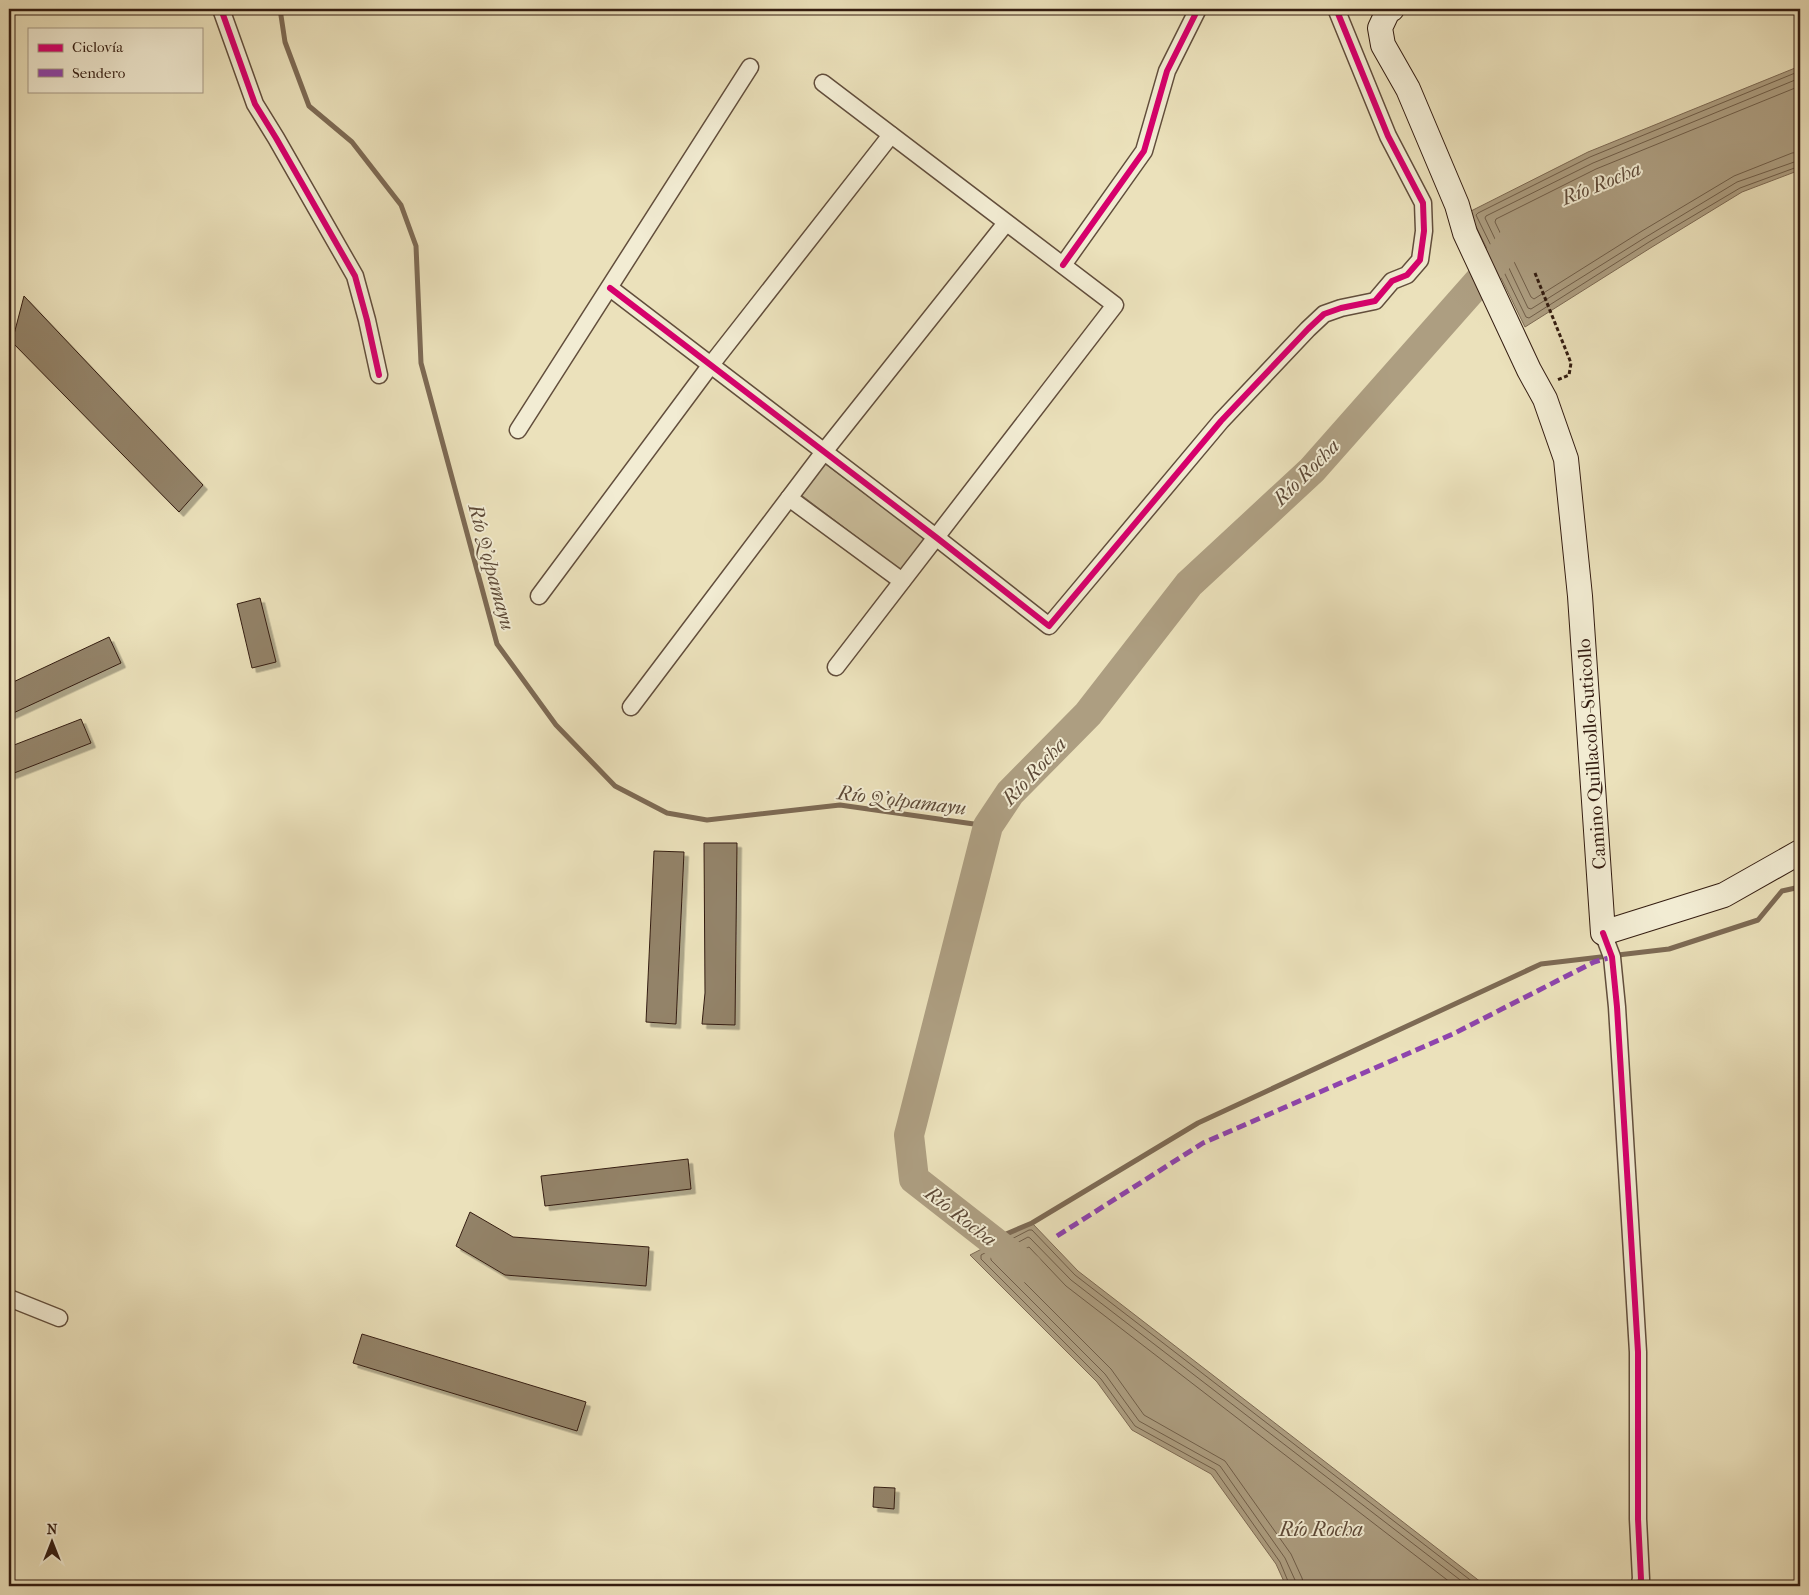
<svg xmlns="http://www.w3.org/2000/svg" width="1809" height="1595" font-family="'IM FELL French Canon',serif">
<defs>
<filter id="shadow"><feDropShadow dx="4.5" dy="4.5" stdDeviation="0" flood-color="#0004"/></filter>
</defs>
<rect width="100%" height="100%" fill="#ebe1bb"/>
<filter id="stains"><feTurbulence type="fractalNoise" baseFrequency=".004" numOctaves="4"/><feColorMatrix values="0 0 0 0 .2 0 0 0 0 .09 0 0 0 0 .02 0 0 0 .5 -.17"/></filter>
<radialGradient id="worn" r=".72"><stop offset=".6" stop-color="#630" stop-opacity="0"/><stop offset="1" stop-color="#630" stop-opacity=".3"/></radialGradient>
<path fill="#ccc09e" stroke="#806e58" d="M824,463L926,540L902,571L800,494Z"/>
<g fill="#ad9e81" stroke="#7d6a54">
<path d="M1800,66V170L1742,192L1652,247L1525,327L1469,212L1588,152Z"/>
<path d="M1032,1223L1078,1271L1486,1586H1286L1276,1564L1211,1474L1132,1430L1097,1382L970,1255Z"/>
</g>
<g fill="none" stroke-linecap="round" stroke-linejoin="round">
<g stroke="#705e49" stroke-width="1">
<path d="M1800,71L1590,157L1478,213L1476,215L1526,317L1529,318L1649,242L1740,188L1800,166"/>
<path d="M1800,78L1593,163L1486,216L1485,218L1528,308L1531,309L1646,237L1737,182L1800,160"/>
<path d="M1800,86L1596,169L1496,219L1495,222L1531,297L1534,299L1642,231L1734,176L1792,153L1800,152"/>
<path d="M1290,1586L1280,1562L1215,1470L1135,1426L1101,1379L981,1259V1255L1029,1230H1032L1075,1275L1478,1586"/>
<path d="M1296,1586L1295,1580L1285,1558L1220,1466L1139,1421L1105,1374L991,1260V1257L1028,1237L1030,1238L1071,1280L1468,1586"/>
<path d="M1304,1586L1302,1578L1291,1554L1225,1461L1144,1415L1111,1369L1004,1262V1259L1029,1247L1066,1286L1455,1586"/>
</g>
<g stroke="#7d6a54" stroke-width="5">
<path d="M280,9L285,42L309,106L352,142L401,205L416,246L421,363L497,644L556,725L615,786L667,813L707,820L840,805L988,826"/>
<path d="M992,1240L1032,1223L1198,1123L1541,964L1669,949L1758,920L1782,891L1800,887"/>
</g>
<path stroke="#ad9e81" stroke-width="30" d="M1028,1268L914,1179L909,1135L988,826L1010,793L1088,714L1189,584L1312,470L1481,279L1520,232"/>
</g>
<g fill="#938369" stroke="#341d11" filter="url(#shadow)">
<path d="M24,296L203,485L179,512L12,342Z"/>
<path d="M260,598L276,662L252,668L237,604Z"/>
<path d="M109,637L121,663L9,715V684Z"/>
<path d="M81,719L91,743L9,775V747Z"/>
<path d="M704,843H737L735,1025L702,1024L705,993Z"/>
<path d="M654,851L684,852L676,1024L646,1022Z"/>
<path d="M688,1159L691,1189L545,1206L541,1176Z"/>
<path d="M470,1212L513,1237L649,1247L646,1286L505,1275L456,1246Z"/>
<path d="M362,1334L586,1402L577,1431L353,1363Z"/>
<path d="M874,1487L895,1488L894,1509L873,1507Z"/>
</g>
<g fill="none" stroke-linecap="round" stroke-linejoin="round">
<g stroke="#624e3c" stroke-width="19">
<g id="street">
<path d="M221,9L255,104L276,138L355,276L367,320L379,375"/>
<path d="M823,83L1115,305L836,667"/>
<path d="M1063,265L1144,151L1167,71L1198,9"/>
<path d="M610,288L937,538L1049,626L1221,421L1308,329L1324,314L1341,308L1375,301L1392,281L1407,275L1420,260L1424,231L1423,203L1388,136L1337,11"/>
<path d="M518,430L750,67"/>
<path d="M789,498L902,581"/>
<path d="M539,596L710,366L891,135"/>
<path d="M631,707L823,453L1006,223"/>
<path d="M1603,933L1612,957L1617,1007L1638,1352V1519L1641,1579L1639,1586"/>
<path d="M9,1298L59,1318"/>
</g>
</g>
<g stroke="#341d11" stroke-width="26">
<path id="secondary" d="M1392,9L1388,11L1380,28L1383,45L1408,89L1457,205L1465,233L1529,370L1545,399L1566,459L1580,596L1603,933L1724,895L1800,852"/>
</g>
<path stroke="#341d11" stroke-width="3" stroke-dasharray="4 2.5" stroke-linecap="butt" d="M1535,273L1571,363L1569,375L1557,380"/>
<use href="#street" stroke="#f2ecd3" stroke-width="16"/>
<use href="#secondary" stroke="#f2ecd3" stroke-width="24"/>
<path stroke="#8e44ad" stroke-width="5" stroke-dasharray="10 5" stroke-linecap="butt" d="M1057,1236L1203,1143L1453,1034L1594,962L1612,957"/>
<g stroke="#f2ecd3" stroke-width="9">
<g id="cycleway">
<path d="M221,9L255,104L276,138L355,276L367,320L379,375"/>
<path d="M1063,265L1144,151L1167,71L1198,9"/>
<path d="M610,288L937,538L1049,626L1221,421L1308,329L1324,314L1341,308L1375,301L1392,281L1407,275L1420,260L1424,231L1423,203L1388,136L1337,11"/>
<path d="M1603,933L1612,957L1617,1007L1638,1352V1519L1641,1579L1639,1586"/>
</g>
</g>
<use href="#cycleway" stroke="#d6006c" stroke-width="6"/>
</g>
<g text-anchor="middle" stroke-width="4" stroke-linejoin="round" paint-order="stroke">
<g font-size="19" fill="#341d11" stroke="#f2ecd3">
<text transform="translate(1591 754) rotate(-94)" y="7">Camino Quillacollo-Suticollo</text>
</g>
<g font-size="20" font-style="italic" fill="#5e4a38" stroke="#f2ecd3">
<text transform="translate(1601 183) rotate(-22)" y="7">Río Rocha</text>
<text transform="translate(1306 472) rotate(-45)" y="7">Río Rocha</text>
<text transform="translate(492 567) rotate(75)" y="7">Río Q'olpamayu</text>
<text transform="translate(1034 771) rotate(-47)" y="7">Río Rocha</text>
<text transform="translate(902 800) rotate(7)" y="7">Río Q'olpamayu</text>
<text transform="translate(961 1216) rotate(38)" y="7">Río Rocha</text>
<text x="1321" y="1536">Río Rocha</text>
</g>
</g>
<rect width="1809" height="1595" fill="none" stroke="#ebe1bb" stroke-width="30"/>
<rect x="10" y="10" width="1789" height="1575" fill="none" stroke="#341d11" stroke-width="2.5"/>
<rect x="15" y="15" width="1779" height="1565" fill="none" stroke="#341d11"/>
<rect x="28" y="28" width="175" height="65" fill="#f2ecd3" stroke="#a69985"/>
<rect x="38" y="44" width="25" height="8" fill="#d6006c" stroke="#a69985"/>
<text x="72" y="52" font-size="15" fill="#341d11">Ciclovía</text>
<rect x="38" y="69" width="25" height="8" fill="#8e44ad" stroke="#a69985"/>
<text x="72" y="78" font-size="15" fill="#341d11">Sendero</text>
<g transform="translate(52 1542)" stroke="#f2ecd3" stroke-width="4" paint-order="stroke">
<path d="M0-4L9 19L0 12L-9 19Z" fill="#341d11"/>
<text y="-8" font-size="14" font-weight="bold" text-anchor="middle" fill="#341d11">N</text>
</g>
<rect width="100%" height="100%" filter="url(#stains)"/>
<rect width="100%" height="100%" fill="url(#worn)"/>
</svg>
